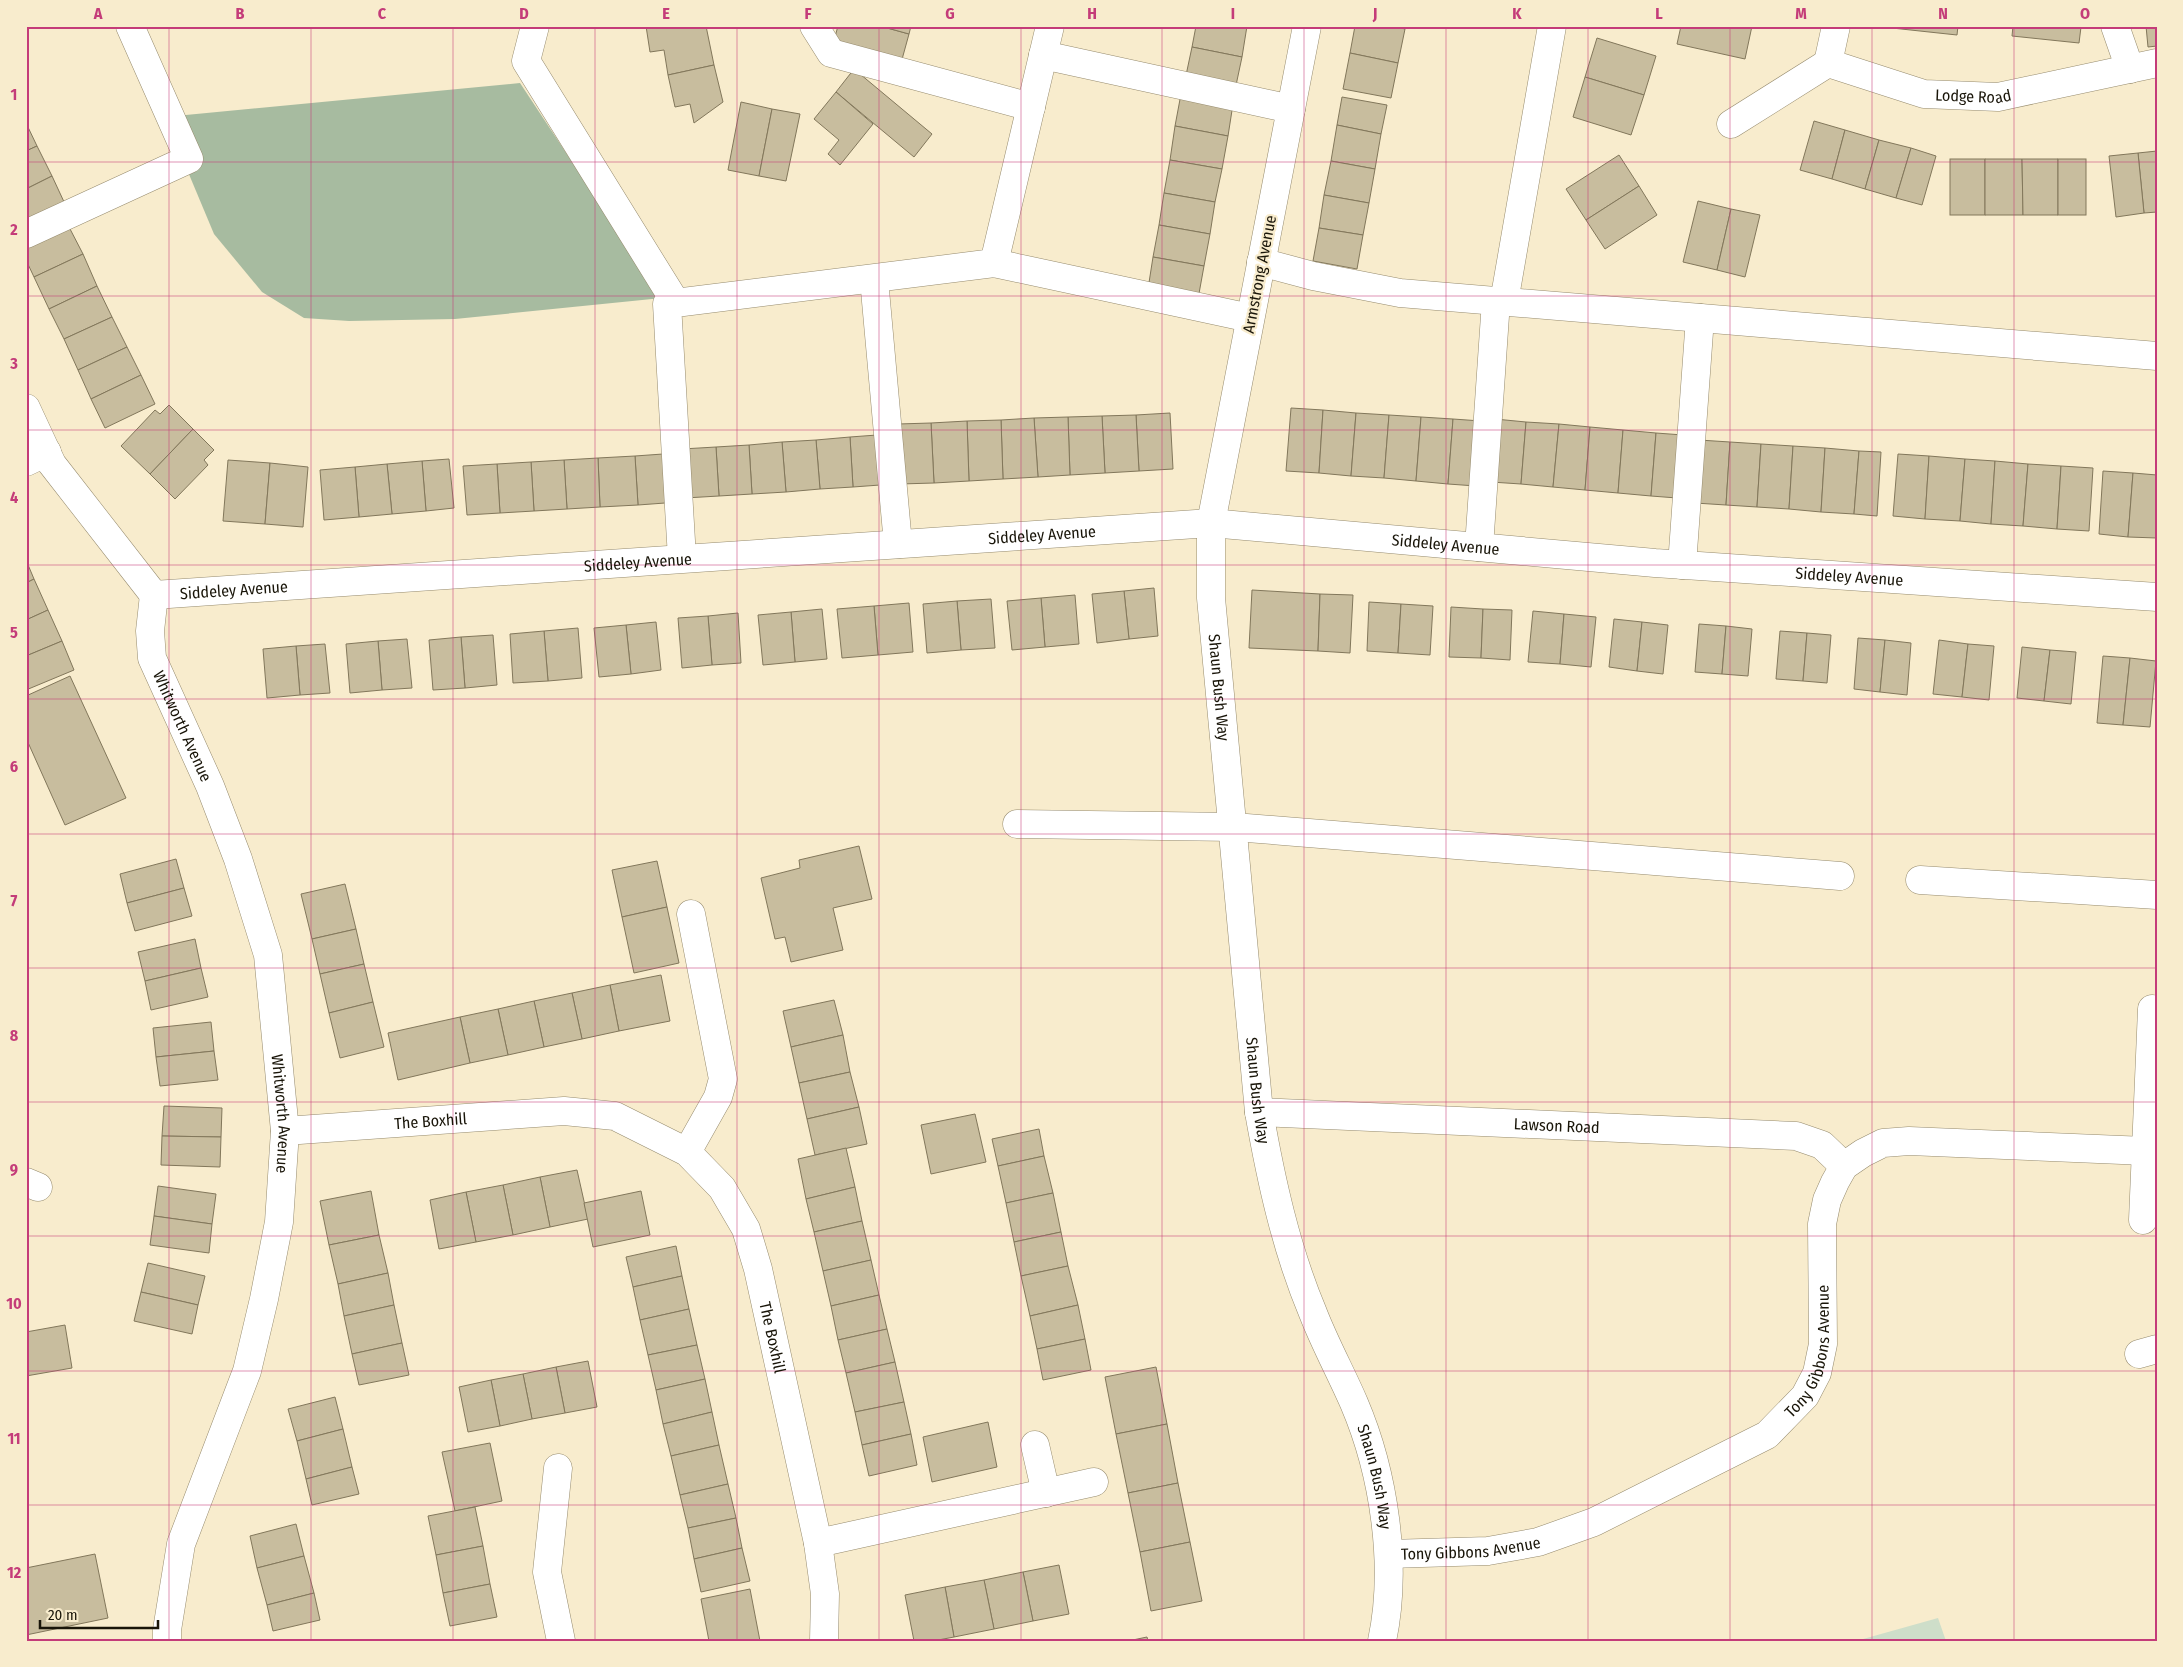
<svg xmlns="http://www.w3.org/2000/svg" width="2183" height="1667" font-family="'Fira Sans Condensed',sans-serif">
<rect width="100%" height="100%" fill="#f8eccd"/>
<path fill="#cedec9" d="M1938,1618L1946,1641H1856Z"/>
<path fill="#a7bba0" d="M520,83L662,298L455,319L349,321L304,318L262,292L214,234L165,117Z"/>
<g fill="#c8bd9e" stroke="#82775b">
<path d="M646,26H706L714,65L668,75L664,50L650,52Z"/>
<path d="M838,26H880L909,34L901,63L833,44Z"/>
<path d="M880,26H911L909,34Z"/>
<path d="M1196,26H1247L1242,57L1192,47Z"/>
<path d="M1355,26H1392L1405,29L1398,63L1350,53Z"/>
<path d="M1681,26H1752L1745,59L1677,44Z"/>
<path d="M1892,26H1958L1957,35L1892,28Z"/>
<path d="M2013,26H2087L2081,27L2079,43L2012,36Z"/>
<path d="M2146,26H2157V46L2148,47Z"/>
<path d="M1597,38L1656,56L1644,95L1585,77Z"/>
<path d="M1192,47L1242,57L1235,90L1185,80Z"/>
<path d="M1350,53L1398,63L1391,98L1343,89Z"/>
<path d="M714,65L723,102L694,123L690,104L675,107L668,75Z"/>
<path d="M854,69L932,134L914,157L836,92Z"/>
<path d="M1585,77L1644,95L1631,135L1573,117Z"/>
<path d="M836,92L873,124L840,165L828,154L839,140L814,119Z"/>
<path d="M1181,94L1233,104L1228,136L1175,126Z"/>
<path d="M1342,97L1387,105L1381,134L1337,125Z"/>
<path d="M741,102L772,109L759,176L728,170Z"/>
<path d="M772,109L800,114L786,181L759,176Z"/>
<path d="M1814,121L1845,130L1832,179L1800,170Z"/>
<path d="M26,123L37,146L26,151Z"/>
<path d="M1337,125L1381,134L1375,169L1331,161Z"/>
<path d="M1175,126L1228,136L1222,169L1170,160Z"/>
<path d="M1845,130L1879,140L1865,189L1832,179Z"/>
<path d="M1879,140L1911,148L1896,198L1865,189Z"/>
<path d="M37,146L52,176L26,189V151Z"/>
<path d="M1911,148L1936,156L1922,205L1896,198Z"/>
<path d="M2157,151V212L2144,213L2138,153Z"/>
<path d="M2138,153L2144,213L2116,217L2109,156Z"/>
<path d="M1619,155L1639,186L1586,220L1566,189Z"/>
<rect x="1950" y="159" width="35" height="56"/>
<path d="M1985,159H2022L2023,215H1985Z"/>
<path d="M2022,159H2058V215H2023Z"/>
<rect x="2058" y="159" width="28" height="56"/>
<path d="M1170,160L1222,169L1215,202L1164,193Z"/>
<path d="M1331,161L1375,169L1369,203L1324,195Z"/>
<path d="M52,176L65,204L26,222V189Z"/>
<path d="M1639,186L1657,215L1605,249L1586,220Z"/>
<path d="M1164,193L1215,202L1210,234L1159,225Z"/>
<path d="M1324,195L1369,203L1363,235L1319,228Z"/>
<path d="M1698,201L1731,209L1717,270L1683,262Z"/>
<path d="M1731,209L1760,215L1745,277L1717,270Z"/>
<path d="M1159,225L1210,234L1204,266L1153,257Z"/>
<path d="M69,227L83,254L34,277L26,260V248Z"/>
<path d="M1319,228L1363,235L1357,269L1313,261Z"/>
<path d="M83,254L97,286L49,309L34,277Z"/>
<path d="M1153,257L1204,266L1198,299L1148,289Z"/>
<path d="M97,286L112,317L64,339L49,309Z"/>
<path d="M112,317L127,347L78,370L64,339Z"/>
<path d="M127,347L141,375L91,399L78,370Z"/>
<path d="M141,375L155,404L105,428L91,399Z"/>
<path d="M169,405L193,429L150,474L121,446L155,410L160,414Z"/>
<path d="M1291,408L1323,410L1319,473L1286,471Z"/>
<path d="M1323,410L1356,413L1351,476L1319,473Z"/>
<path d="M1170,413L1173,469L1139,471L1136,415Z"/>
<path d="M1356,413L1389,415L1384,478L1351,476Z"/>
<path d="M1136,415L1139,471L1105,473L1102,416Z"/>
<path d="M1389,415L1421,417L1416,481L1384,478Z"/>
<path d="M1102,416L1105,473L1070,475L1068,417Z"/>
<path d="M1068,417L1070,475L1038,477L1034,418Z"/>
<path d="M1421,417L1453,419L1448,484L1416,481Z"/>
<path d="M1034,418L1038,477L1003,479L1001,420Z"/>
<path d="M1453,419L1481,421L1476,486L1448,484Z"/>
<path d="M1495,419L1526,422L1521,484L1491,482Z"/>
<path d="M1001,420L1003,479L969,481L967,421Z"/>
<path d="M967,421L969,481L934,483L931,423Z"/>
<path d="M1526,422L1559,424L1553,487L1521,484Z"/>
<path d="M931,423L934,483L900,484L898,424Z"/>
<path d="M1559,424L1590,427L1585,490L1553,487Z"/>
<path d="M1590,427L1623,430L1618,493L1585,490Z"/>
<path d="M193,429L214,450L204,460L208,465L175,499L150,474Z"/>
<path d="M1623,430L1656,433L1651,496L1618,493Z"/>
<path d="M1656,433L1683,435L1677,498L1651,496Z"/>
<path d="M877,435L880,485L853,487L850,437Z"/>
<path d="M850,437L853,487L820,489L816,440Z"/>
<path d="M816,440L820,489L786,492L782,442Z"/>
<path d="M1699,440L1730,442L1726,505L1695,503Z"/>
<path d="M782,442L786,492L752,494L749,445Z"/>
<path d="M1730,442L1761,444L1757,507L1726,505Z"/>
<path d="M1761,444L1793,446L1789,509L1757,507Z"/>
<path d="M749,445L752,494L719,496L716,447Z"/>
<path d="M1793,446L1825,448L1821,512L1789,509Z"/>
<path d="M716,447L719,496L685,498L682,449Z"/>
<path d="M1825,448L1859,451L1854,514L1821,512Z"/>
<path d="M1859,451L1881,452L1877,516L1854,514Z"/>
<path d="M663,454L665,503L638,505L635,456Z"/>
<path d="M1898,454L1929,456L1925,519L1893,516Z"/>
<path d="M635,456L638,505L600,507L598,458Z"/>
<path d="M1929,456L1965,459L1960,521L1925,519Z"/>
<path d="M598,458L600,507L567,509L564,460Z"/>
<path d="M449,459L454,508L426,511L422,461Z"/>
<path d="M1965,459L1995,461L1991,524L1960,521Z"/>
<path d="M228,460L270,463L265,524L223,521Z"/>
<path d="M564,460L567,509L534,511L531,462Z"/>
<path d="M422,461L426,511L392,514L387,464Z"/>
<path d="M1995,461L2028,464L2023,526L1991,524Z"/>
<path d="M531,462L534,511L500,513L497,464Z"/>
<path d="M270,463L308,467L303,527L265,524Z"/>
<path d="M387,464L392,514L359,517L355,467Z"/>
<path d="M497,464L500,513L467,515L463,466Z"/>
<path d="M2028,464L2061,466L2057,529L2023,526Z"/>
<path d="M2061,466L2093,468L2089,531L2057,529Z"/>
<path d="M355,467L359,517L324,520L320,470Z"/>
<path d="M2103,471L2133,473L2128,537L2099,534Z"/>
<path d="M2133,473L2157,475V538L2128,537Z"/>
<path d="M26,560L34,579L26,583Z"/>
<path d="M34,579L48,610L26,620V583Z"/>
<path d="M1154,588L1158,636L1129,639L1124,591Z"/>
<path d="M1252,590L1320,594L1318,651L1249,648Z"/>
<path d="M1124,591L1129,639L1097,643L1092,594Z"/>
<path d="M1320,594L1353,595L1350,653L1318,651Z"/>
<path d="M1075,595L1079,644L1045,647L1041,598Z"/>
<path d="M1041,598L1045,647L1012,650L1007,601Z"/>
<path d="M991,599L995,648L961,650L957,601Z"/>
<path d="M957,601L961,650L927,653L923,604Z"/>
<path d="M1369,602L1401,604L1398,653L1367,651Z"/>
<path d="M909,603L913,652L878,655L874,606Z"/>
<path d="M1401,604L1433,606L1430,655L1398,653Z"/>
<path d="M874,606L878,655L842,658L837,609Z"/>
<path d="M1451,607L1483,609L1481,658L1449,657Z"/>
<path d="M822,609L827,659L795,662L791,612Z"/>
<path d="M1483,609L1512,610L1510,660L1481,658Z"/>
<path d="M48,610L62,641L26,656V620Z"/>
<path d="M1533,611L1564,614L1560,664L1528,662Z"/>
<path d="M791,612L795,662L763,665L758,615Z"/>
<path d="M738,613L741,663L712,665L708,616Z"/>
<path d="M1564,614L1596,617L1591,667L1560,664Z"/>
<path d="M708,616L712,665L682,668L678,618Z"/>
<path d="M1614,619L1642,622L1637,671L1609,667Z"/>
<path d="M656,622L661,670L631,674L626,625Z"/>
<path d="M1642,622L1668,625L1663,674L1637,671Z"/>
<path d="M1699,624L1726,626L1722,674L1695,672Z"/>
<path d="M626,625L631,674L599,677L594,628Z"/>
<path d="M1726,626L1752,629L1748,676L1722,674Z"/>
<path d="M578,628L582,678L548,681L544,631Z"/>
<path d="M544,631L548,681L513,683L510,634Z"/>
<path d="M1780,631L1807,633L1803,681L1776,679Z"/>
<path d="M1807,633L1831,635L1827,683L1803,681Z"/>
<path d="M493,635L497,685L465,688L461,637Z"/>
<path d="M461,637L465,688L433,690L429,640Z"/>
<path d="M1858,638L1885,640L1880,692L1854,689Z"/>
<path d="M407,639L412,688L382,690L378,641Z"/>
<path d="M1885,640L1911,643L1907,695L1880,692Z"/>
<path d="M1939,640L1968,644L1962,697L1933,694Z"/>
<path d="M62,641L74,670L26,690V656Z"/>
<path d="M378,641L382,690L350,693L346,644Z"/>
<path d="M325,644L330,693L300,695L296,646Z"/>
<path d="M1968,644L1994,646L1989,700L1962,697Z"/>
<path d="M296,646L300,695L267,698L263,649Z"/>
<path d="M2022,647L2050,650L2044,701L2017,698Z"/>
<path d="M2050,650L2076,652L2071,704L2044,701Z"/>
<path d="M2103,656L2130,658L2123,725L2097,723Z"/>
<path d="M2130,658L2156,661L2150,727L2123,725Z"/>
<path d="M70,676L126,798L65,825L26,738V696Z"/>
<path d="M859,846L872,899L833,908L843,950L791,962L785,937L775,939L761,878L800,868L799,860Z"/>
<path d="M176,859L184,888L127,903L120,874Z"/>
<path d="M657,861L667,907L622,917L612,870Z"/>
<path d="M345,884L356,929L312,939L301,894Z"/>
<path d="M184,888L192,916L135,931L127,903Z"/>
<path d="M667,907L679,963L634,973L622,917Z"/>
<path d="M356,929L364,964L320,974L312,939Z"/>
<path d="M195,939L201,968L145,981L138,952Z"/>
<path d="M364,964L373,1002L329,1013L320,974Z"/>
<path d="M201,968L208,997L151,1010L145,981Z"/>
<path d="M661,975L670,1021L619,1031L610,985Z"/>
<path d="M610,985L619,1031L582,1039L572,993Z"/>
<path d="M572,993L582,1039L544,1047L534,1001Z"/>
<path d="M834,1000L843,1035L791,1047L783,1011Z"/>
<path d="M534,1001L544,1047L508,1055L498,1009Z"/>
<path d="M373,1002L384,1047L340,1058L329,1013Z"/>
<path d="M498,1009L508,1055L470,1063L460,1017Z"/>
<path d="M460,1017L470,1063L398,1080L388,1033Z"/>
<path d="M211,1022L214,1051L156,1057L153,1028Z"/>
<path d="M843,1035L850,1072L799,1083L791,1047Z"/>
<path d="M214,1051L218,1080L160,1086L156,1057Z"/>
<path d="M850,1072L859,1107L807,1119L799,1083Z"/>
<path d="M164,1106L222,1108L221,1137L162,1136Z"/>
<path d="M859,1107L867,1144L815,1155L807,1119Z"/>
<path d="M975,1114L986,1162L931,1174L921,1125Z"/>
<path d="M1039,1129L1044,1156L998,1166L992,1139Z"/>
<path d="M162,1136L221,1137L220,1167L161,1165Z"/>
<path d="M846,1148L855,1187L806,1199L798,1159Z"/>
<path d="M1044,1156L1053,1193L1006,1203L998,1166Z"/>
<path d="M577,1170L588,1219L550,1227L540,1177Z"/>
<path d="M540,1177L550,1227L513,1235L503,1185Z"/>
<path d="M503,1185L513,1235L476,1242L466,1192Z"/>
<path d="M158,1186L216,1194L212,1224L154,1216Z"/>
<path d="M855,1187L862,1221L814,1232L806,1199Z"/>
<path d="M371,1191L379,1235L329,1245L320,1201Z"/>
<path d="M641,1191L650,1235L593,1247L584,1203Z"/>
<path d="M466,1192L476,1242L439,1249L430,1200Z"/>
<path d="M1053,1193L1061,1232L1014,1242L1006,1203Z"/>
<path d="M154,1216L212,1224L209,1253L150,1245Z"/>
<path d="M862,1221L871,1260L823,1271L814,1232Z"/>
<path d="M1061,1232L1068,1266L1021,1276L1014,1242Z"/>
<path d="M379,1235L388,1273L338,1284L329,1245Z"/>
<path d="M676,1246L682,1276L633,1287L626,1257Z"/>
<path d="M871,1260L879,1295L831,1306L823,1271Z"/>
<path d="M148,1263L205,1276L198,1305L141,1292Z"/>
<path d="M1068,1266L1078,1305L1030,1316L1021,1276Z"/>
<path d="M388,1273L394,1305L344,1316L338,1284Z"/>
<path d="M682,1276L689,1309L640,1320L633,1287Z"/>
<path d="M141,1292L198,1305L192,1334L134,1321Z"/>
<path d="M879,1295L887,1329L838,1340L831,1306Z"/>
<path d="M394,1305L402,1343L352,1354L344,1316Z"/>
<path d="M1078,1305L1085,1339L1037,1349L1030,1316Z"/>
<path d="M689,1309L697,1345L648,1355L640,1320Z"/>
<path d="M65,1325L72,1368L26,1376V1332Z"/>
<path d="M887,1329L895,1362L846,1373L838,1340Z"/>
<path d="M1085,1339L1091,1370L1043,1380L1037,1349Z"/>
<path d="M402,1343L409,1375L359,1385L352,1354Z"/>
<path d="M697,1345L705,1379L656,1390L648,1355Z"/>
<path d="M588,1361L597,1407L565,1413L556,1367Z"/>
<path d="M895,1362L904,1402L855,1412L846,1373Z"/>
<path d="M556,1367L565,1413L532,1419L523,1374Z"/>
<path d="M1156,1367L1167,1424L1116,1434L1105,1377Z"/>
<path d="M523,1374L532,1419L500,1426L491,1380Z"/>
<path d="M705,1379L712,1412L663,1424L656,1390Z"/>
<path d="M491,1380L500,1426L468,1432L459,1387Z"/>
<path d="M335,1397L343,1429L297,1441L288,1409Z"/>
<path d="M904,1402L911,1434L862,1445L855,1412Z"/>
<path d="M712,1412L719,1445L671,1456L663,1424Z"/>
<path d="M988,1422L997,1467L932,1482L923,1437Z"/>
<path d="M1167,1424L1178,1483L1128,1493L1116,1434Z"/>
<path d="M343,1429L352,1467L306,1479L297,1441Z"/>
<path d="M911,1434L917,1465L869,1476L862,1445Z"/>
<path d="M490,1443L502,1501L455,1511L442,1452Z"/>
<path d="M719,1445L728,1484L680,1495L671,1456Z"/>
<path d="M352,1467L359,1494L312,1505L306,1479Z"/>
<path d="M1178,1483L1190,1542L1140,1552L1128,1493Z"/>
<path d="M728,1484L736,1518L688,1528L680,1495Z"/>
<path d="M475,1507L483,1546L436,1555L428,1516Z"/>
<path d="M736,1518L742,1548L694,1559L688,1528Z"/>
<path d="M296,1524L304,1556L257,1568L250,1536Z"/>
<path d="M1190,1542L1202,1601L1151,1611L1140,1552Z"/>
<path d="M483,1546L490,1584L443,1593L436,1555Z"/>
<path d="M742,1548L750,1581L701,1592L694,1559Z"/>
<path d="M95,1554L108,1618L26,1635V1568Z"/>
<path d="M304,1556L314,1593L267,1605L257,1568Z"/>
<path d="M1059,1565L1069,1614L1033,1621L1023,1572Z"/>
<path d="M1023,1572L1033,1621L994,1629L984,1580Z"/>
<path d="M984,1580L994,1629L954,1637L945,1587Z"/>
<path d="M490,1584L497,1617L450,1626L443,1593Z"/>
<path d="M945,1587L954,1637L933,1641H914L905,1595Z"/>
<path d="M750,1589L760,1641H709L701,1599Z"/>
<path d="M314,1593L320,1620L273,1631L267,1605Z"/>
<path d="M1147,1637L1148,1641H1128Z"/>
</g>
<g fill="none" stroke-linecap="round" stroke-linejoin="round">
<g stroke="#968b6e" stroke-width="29">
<g id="minor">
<path d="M535,26L526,61L676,303"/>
<path d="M814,26L831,53L1031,107"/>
<path id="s1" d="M1307,26L1211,523V598L1259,1112C1271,1180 1286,1249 1313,1313C1325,1344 1341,1373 1354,1403C1384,1473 1398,1566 1382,1641"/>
<path id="s2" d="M1836,26L1828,63L1924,94L1998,97L2157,63"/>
<path d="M2115,26L2130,69"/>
<path d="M1043,55L1291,109"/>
<path d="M1731,124L1828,63"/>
<path d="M26,234L189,159L130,26"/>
<path d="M1261,262L1313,276L1400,293L2157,356"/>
<path d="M994,263L1250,318"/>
<path d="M874,279L898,544"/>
<path d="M1504,302L1552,26"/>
<path d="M26,408L52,464L154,595"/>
<path d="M26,462L47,452"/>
<path d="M1479,547L1496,301"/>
<path d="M682,558L667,304L994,263L1050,26"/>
<path d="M1682,565L1700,318"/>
<path id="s3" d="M154,595L1211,523L1655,563L2157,597"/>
<path id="s4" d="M154,595L150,631L152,658L210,786L238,859L268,955L285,1131L279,1222L264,1299L247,1371L181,1544L167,1630V1641"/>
<path d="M1017,824L1234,827L1840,876"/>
<path d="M1920,880L2157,895"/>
<path id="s5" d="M1259,1112L1796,1136L1822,1145L1844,1166"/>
<path id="s6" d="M285,1131L564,1111L615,1116L687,1152L722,1188L746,1229L758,1269L818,1543L825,1594L824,1641"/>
<path d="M687,1152L718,1097L723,1079L691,914"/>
<path d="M26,1182L38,1187"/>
<path d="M2143,1220L2152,1009"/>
<path d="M2139,1354L2157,1349"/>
<path d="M1035,1445L1046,1493"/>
<path d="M558,1468L547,1572L561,1641"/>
<path d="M818,1543L1094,1482"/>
<path id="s7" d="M1389,1554L1488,1551L1538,1542L1594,1522L1767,1435L1805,1396L1817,1373L1823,1344L1822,1224L1827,1200L1835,1182L1844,1166L1863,1153L1883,1143L1909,1141L2146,1151"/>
</g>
</g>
<use href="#minor" stroke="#fff" stroke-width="28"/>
</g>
<path fill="none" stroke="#c43c79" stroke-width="1" stroke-opacity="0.55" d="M169,26V1641M311,26V1641M453,26V1641M595,26V1641M737,26V1641M879,26V1641M1021,26V1641M1162,26V1641M1304,26V1641M1446,26V1641M1588,26V1641M1730,26V1641M1872,26V1641M2014,26V1641M26,162H2157M26,296H2157M26,430H2157M26,565H2157M26,699H2157M26,834H2157M26,968H2157M26,1102H2157M26,1236H2157M26,1371H2157M26,1505H2157"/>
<g text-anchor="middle" stroke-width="4.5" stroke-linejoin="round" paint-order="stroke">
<g font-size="16" fill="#191509" stroke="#f8eccd">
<text dy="6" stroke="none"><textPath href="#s2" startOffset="188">Lodge Road</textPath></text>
<text transform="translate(1259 274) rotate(-79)" y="6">Armstrong Avenue</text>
<text dy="6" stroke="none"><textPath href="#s3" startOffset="890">Siddeley Avenue</textPath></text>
<text dy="6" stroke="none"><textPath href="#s3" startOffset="1295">Siddeley Avenue</textPath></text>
<text dy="6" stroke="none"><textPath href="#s3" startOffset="485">Siddeley Avenue</textPath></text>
<text dy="6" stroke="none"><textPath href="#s3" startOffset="1700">Siddeley Avenue</textPath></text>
<text dy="6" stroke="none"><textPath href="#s3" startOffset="80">Siddeley Avenue</textPath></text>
<text dy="6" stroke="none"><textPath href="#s1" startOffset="671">Shaun Bush Way</textPath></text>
<text dy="6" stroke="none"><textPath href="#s4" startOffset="138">Whitworth Avenue</textPath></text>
<text dy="6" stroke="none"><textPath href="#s1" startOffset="1076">Shaun Bush Way</textPath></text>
<text dy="6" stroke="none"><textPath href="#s4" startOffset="542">Whitworth Avenue</textPath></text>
<text dy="6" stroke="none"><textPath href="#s6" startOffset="146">The Boxhill</textPath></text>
<text dy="6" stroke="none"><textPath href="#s5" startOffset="298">Lawson Road</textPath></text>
<text dy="6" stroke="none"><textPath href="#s6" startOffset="621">The Boxhill</textPath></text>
<text dy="6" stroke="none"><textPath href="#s7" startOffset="502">Tony Gibbons Avenue</textPath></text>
<text dy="6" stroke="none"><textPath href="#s1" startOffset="1482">Shaun Bush Way</textPath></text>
<text dy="6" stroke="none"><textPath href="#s7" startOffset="82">Tony Gibbons Avenue</textPath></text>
</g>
</g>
<rect width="2183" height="1667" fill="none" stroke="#f8eccd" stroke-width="55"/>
<path d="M40 1620v8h118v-8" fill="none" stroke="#191509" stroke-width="2.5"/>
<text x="48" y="1620" font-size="15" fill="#191509" stroke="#f8eccd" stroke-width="4" paint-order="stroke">20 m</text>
<rect x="28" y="28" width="2128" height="1612" fill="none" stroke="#c43c79" stroke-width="2"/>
<g font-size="16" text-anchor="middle" font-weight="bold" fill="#c43c79">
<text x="98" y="19">A</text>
<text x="240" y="19">B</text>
<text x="382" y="19">C</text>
<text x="524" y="19">D</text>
<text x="666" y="19">E</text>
<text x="808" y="19">F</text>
<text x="950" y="19">G</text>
<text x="1092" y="19">H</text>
<text x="1233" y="19">I</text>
<text x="1375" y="19">J</text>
<text x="1517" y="19">K</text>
<text x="1659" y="19">L</text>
<text x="1801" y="19">M</text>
<text x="1943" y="19">N</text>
<text x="2085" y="19">O</text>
<text x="14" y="100">1</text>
<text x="14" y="235">2</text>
<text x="14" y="369">3</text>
<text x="14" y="503">4</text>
<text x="14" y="638">5</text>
<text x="14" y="772">6</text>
<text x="14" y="906">7</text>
<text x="14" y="1041">8</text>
<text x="14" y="1175">9</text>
<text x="14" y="1309">10</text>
<text x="14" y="1444">11</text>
<text x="14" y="1578">12</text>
</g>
</svg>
